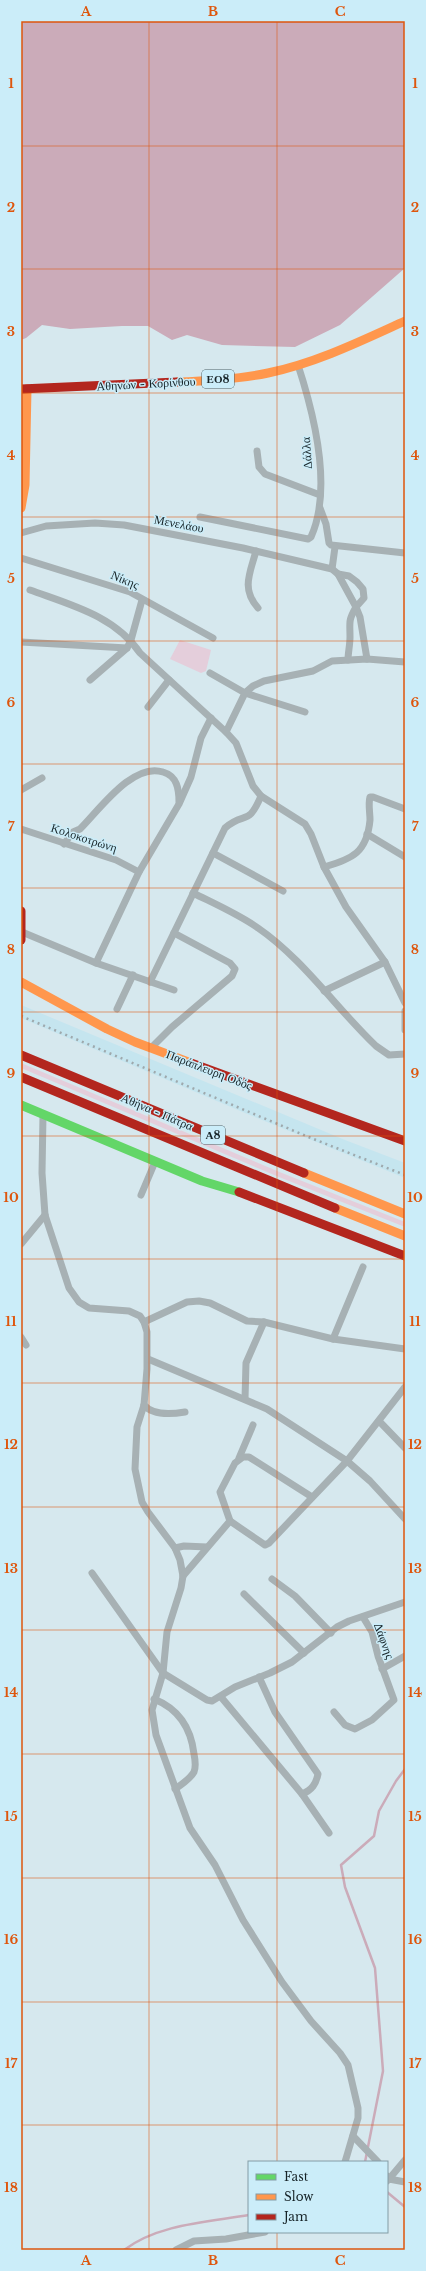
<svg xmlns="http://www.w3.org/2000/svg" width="426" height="2271" font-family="'Libre Baskerville',serif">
<rect width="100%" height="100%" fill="#d6e8ee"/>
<path fill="#c5e5ef" d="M21,1005L345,1140L405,1163V1178L245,1113L21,1018Z"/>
<g fill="#e4cedb">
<path d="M180,640L211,650L206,671L201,673L170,659Z"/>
<path d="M21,1063L282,1173L405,1222V1227L279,1177L21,1068Z"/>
</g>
<path fill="#cbabb9" d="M21,21H405V268L340,325L295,347L222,345L187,335L172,340L148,326H122L70,329L42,325L26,338L21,340Z"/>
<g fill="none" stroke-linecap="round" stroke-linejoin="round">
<g stroke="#cbabb9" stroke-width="2.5">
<path d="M365,2162L383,2071L375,1968L345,1887L341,1865L374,1836L379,1811L396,1781L405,1769"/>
<path d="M387,2192L405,2207"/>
<path d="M124,2250C158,2224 208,2222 249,2215"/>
</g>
<g stroke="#a7b1b4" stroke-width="7">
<path d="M257,451L259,467L265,474L320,495"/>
<path d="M320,508L326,524L329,543L331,545L405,553"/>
<path d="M200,517L308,539L311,537C333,488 314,414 298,365"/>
<path d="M21,533L46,526L95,523L124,525L176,535L243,548L332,569L338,574L349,576L357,582L363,589L364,598L356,607L360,617L367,659"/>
<path d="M256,551C250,573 241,589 258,608"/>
<path d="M21,558L130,592L213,638"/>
<path d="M332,569L335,547"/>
<path d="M338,574L356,607C348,621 350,622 350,637C350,645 348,653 348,660"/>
<path d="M30,590C71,605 115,616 140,653L226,732L236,743L253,786L261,796L305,824L311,834L324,867L346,907L385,962L405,1003"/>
<path d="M21,642L127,648"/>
<path d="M210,673L245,693L305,712"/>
<path d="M90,680L127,648L131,640L142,600"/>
<path d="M148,707L169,680"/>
<path d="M226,732L245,693L253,686L264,681L313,671L332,661L367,659L405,662"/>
<path d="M21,790L42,778"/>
<path d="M21,829L116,860L139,872"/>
<path d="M367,834L405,857"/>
<path d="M64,844L73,832L80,829C100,809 133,762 163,772C177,776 179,789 179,802"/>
<path d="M213,853L283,891"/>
<path d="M324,867C353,859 367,852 370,820C370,812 368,804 370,797H373L405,809"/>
<path d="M193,893C215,904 238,914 258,928C302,958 337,1009 376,1046L389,1055L405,1054"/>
<path d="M22,932L96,963L174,990"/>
<path d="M96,963L139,872L179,804L191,777L201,738L211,718"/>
<path d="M150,982L225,828C245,811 248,827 261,796"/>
<path d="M324,991L385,962"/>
<path d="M117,1009L133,975"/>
<path d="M405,1011V1030"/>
<path d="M151,1048L172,1027L232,976L235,969L230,963L174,933"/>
<path d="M43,1115L42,1173L45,1215L69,1288L79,1302L89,1308L129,1311L140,1316L144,1322L147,1332V1369L144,1405L137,1427L135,1469L142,1502L148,1512L175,1548L180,1560L183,1576L181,1588L167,1632L163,1673L152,1710L156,1735L190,1828L215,1865L243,1920L282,1982L311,2021L340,2053L348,2065L358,2108V2118L345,2162"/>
<path d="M141,1195L155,1162"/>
<path d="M21,1244L45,1215"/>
<path d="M144,1322L187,1302L199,1301L210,1303L247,1321L264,1322L333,1339L405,1349"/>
<path d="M21,1337L26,1345"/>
<path d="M333,1339L363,1267"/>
<path d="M148,1359L267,1409L347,1461L370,1481L405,1519"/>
<path d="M245,1399L246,1363L264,1322"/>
<path d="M144,1405C153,1416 173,1414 185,1412"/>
<path d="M379,1421L405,1448"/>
<path d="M239,1458L253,1425"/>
<path d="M230,1521L220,1492L235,1463L243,1457H249L312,1497"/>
<path d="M175,1548L184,1546L207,1547"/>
<path d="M92,1573L163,1673L207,1700L212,1701L235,1687L270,1673L292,1662L337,1627L349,1621L405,1602"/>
<path d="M183,1576L230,1521L265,1545L269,1543L347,1461L405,1387"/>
<path d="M272,1579L295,1596L331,1633"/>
<path d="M244,1594L304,1653"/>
<path d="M382,1669L405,1656"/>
<path d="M221,1697L302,1794C312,1790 316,1784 318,1774L275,1712L259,1677"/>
<path d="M154,1699C179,1709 191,1728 194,1754C195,1759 196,1767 194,1772C190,1779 181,1785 175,1789"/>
<path d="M334,1712L345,1725L355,1729L372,1720L394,1700L378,1656L372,1632L363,1617"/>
<path d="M302,1794L329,1833"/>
<path d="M353,2136L378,2162"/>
<path d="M387,2176L389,2179L405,2160"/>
<path d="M387,2181L389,2179L405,2182"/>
<path d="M176,2250L194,2241L226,2239L265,2232"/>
</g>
<path stroke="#63d668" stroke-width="9" d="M21,1105L202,1181L239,1192"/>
<g stroke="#ff974d" stroke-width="9">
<path d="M177,382C207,381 239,379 268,373C316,363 361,341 405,321"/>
<path d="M21,508L25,485L27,389"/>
<path d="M21,982L107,1029L135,1042L191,1063"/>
<path d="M304,1173L405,1214"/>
<path d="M335,1208L405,1236"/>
</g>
<g stroke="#b3261e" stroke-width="9">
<path d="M21,389L177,382"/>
<path d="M21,911V940"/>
<path d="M21,1055L304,1173"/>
<path d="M191,1063L405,1141"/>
<path d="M21,1077L335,1208"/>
<path d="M239,1192L405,1256"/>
</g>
<path stroke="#9ea9ad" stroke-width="2.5" stroke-dasharray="2 4" stroke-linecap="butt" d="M21,1016L311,1138L405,1175"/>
</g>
<path fill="none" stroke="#de560d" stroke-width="1" stroke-opacity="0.55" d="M149,21V2250M277,21V2162M21,146H405M21,269H405M21,393H405M21,517H405M21,641H405M21,764H405M21,888H405M21,1012H405M21,1136H405M21,1259H405M21,1383H405M21,1507H405M21,1630H405M21,1754H405M21,1878H405M21,2002H405M21,2125H405M277,2232V2250"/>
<g text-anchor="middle" stroke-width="3" stroke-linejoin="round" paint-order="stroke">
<g fill="#cbedf9" stroke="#4c6066" stroke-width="1">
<rect x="202" y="370" width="32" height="18" rx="3"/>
<rect x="201" y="1126" width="24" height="18" rx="3"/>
</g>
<g font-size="11" font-weight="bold" fill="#162327">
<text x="218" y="383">ΕΟ8</text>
<text x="213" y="1139">Α8</text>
</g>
<g font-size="12" fill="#162327" stroke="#cbedf9">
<text transform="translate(146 384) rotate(-3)" y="4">Αθηνών - Κορίνθου</text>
<text transform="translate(307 453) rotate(-94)" y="4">Δάλλα</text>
<text transform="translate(179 524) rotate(11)" y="4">Μενελάου</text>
<text transform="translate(125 580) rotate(23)" y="4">Νίκης</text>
<text transform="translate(84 838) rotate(18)" y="4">Κολοκοτρώνη</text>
<text transform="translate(209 1070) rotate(21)" y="4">Παράπλευρη Οδός</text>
<text transform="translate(157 1112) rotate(23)" y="4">Αθήνα - Πάτρα</text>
<text transform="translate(384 1641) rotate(70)" y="4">Δάφνης</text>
</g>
</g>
<rect width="426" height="2271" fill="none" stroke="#cbedf9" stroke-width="44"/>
<rect x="248" y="2161" width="140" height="72" fill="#cbedf9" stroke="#839ca5"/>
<rect x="256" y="2174" width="20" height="6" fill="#63d668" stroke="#839ca5"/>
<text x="284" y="2181" font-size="12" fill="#162327">Fast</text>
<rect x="256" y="2194" width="20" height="6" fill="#ff974d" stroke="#839ca5"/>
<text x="284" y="2201" font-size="12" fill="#162327">Slow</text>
<rect x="256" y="2214" width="20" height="6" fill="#b3261e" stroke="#839ca5"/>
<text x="284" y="2221" font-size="12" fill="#162327">Jam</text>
<rect x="22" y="22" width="382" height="2227" fill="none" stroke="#de560d" stroke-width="1.5"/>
<g font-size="13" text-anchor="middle" font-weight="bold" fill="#de560d">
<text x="86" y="16">A</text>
<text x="213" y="16">B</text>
<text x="340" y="16">C</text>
<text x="11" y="88">1</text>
<text x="415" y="88">1</text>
<text x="11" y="212">2</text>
<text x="415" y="212">2</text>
<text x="11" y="336">3</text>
<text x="415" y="336">3</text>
<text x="11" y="460">4</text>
<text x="415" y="460">4</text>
<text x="11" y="583">5</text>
<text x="415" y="583">5</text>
<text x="11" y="707">6</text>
<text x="415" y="707">6</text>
<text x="11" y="831">7</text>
<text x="415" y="831">7</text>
<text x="11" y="954">8</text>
<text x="415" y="954">8</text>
<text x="11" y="1078">9</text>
<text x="415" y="1078">9</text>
<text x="11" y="1202">10</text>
<text x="415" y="1202">10</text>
<text x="11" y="1326">11</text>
<text x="415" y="1326">11</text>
<text x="11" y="1449">12</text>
<text x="415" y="1449">12</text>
<text x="11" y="1573">13</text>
<text x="415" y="1573">13</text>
<text x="11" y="1697">14</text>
<text x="415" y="1697">14</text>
<text x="11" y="1821">15</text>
<text x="415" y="1821">15</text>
<text x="11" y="1944">16</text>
<text x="415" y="1944">16</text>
<text x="11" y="2068">17</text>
<text x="415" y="2068">17</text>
<text x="11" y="2192">18</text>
<text x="415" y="2192">18</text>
<text x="86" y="2265">A</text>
<text x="213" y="2265">B</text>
<text x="340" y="2265">C</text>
</g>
</svg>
